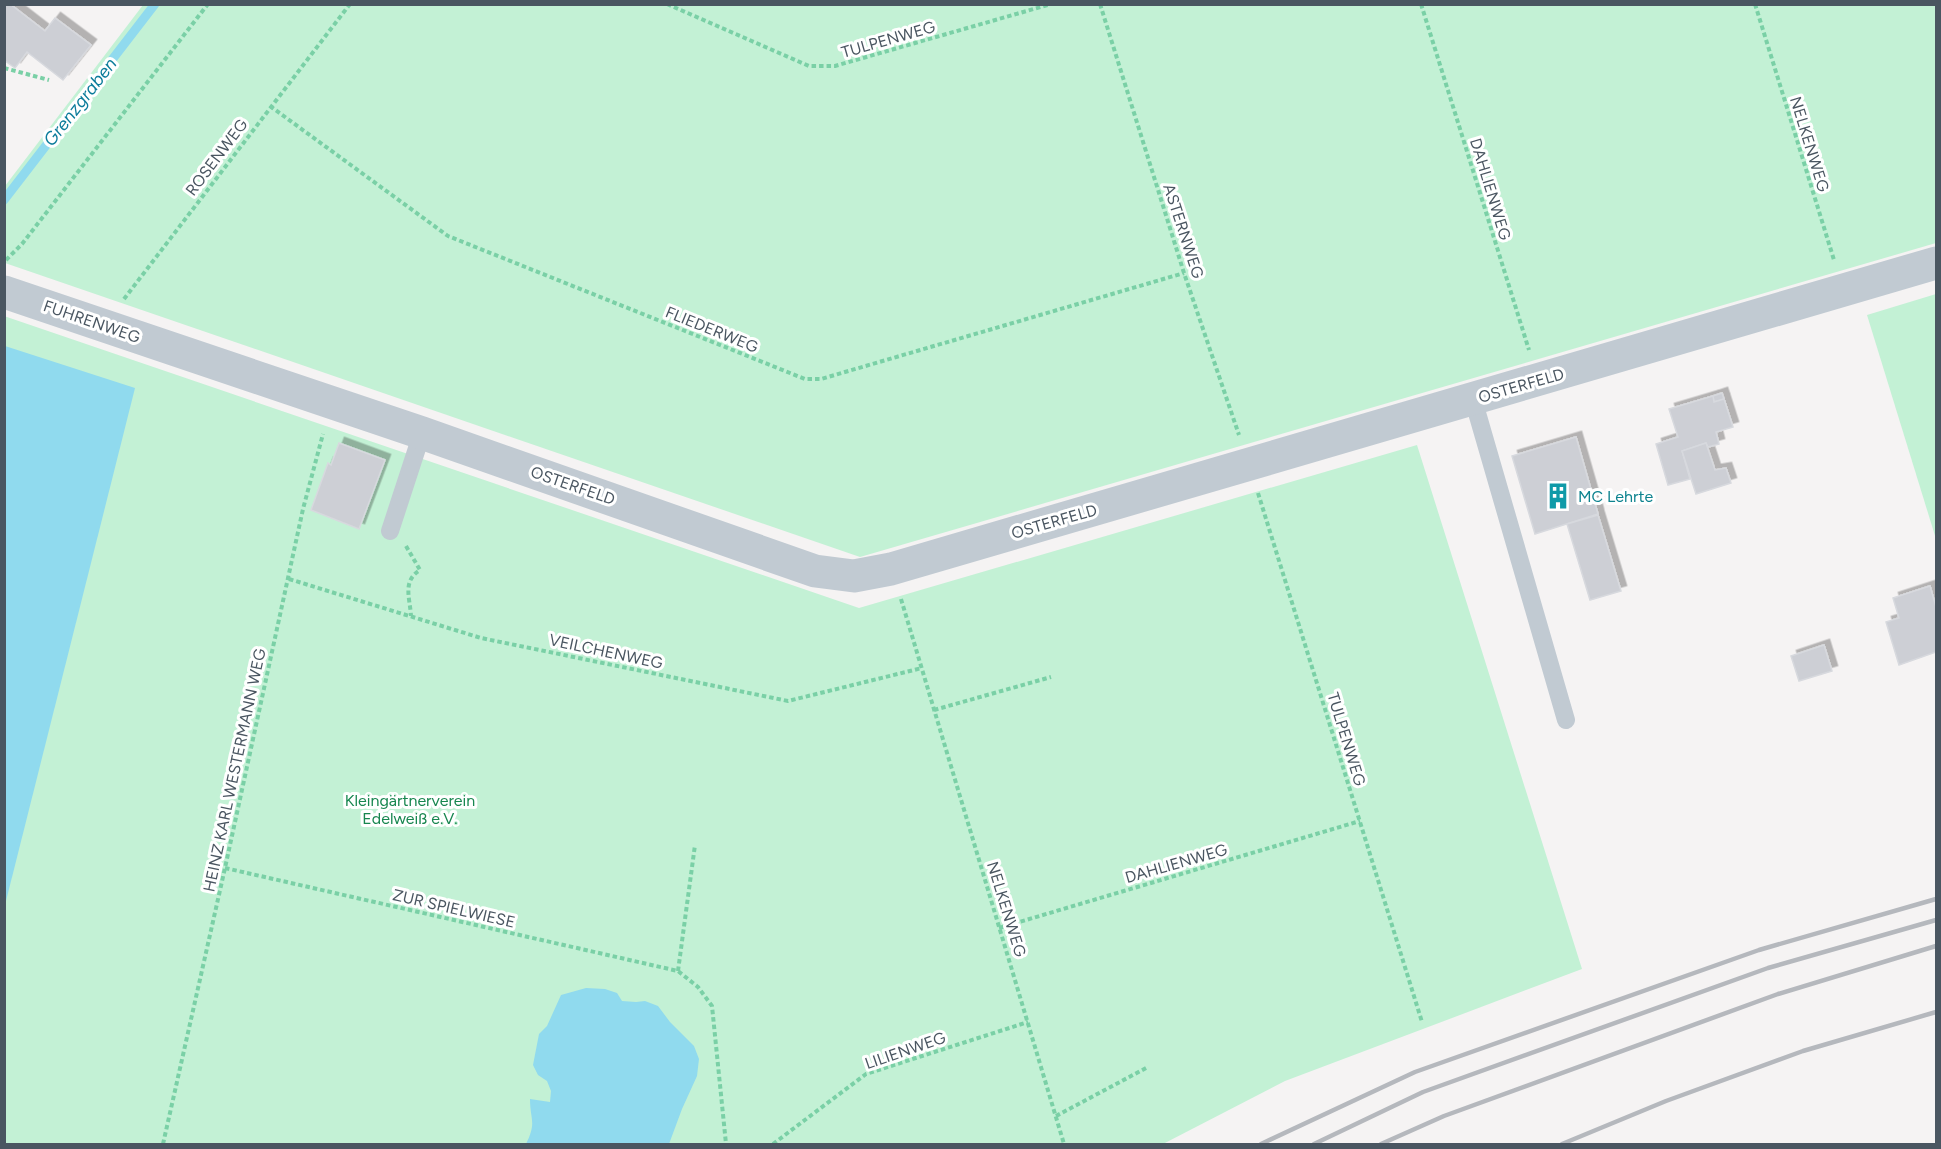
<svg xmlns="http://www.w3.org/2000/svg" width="1941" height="1149" font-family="Figtree,sans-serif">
<defs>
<filter id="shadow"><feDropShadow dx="5.5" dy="-5.5" stdDeviation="0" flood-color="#0004"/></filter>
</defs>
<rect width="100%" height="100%" fill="#f5f3f3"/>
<g fill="#c3f1d5">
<path d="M143,5H1936V243L860,557L5,263V186Z"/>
<path d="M1936,294V539L1867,315Z"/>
<path d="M4,316L859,608L1417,445L1582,969L1285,1081L1163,1144H5Z"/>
</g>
<g fill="#90daee">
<path d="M5,346L135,388L5,905L4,346Z"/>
<path d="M586,988L605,989L617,993L622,1001L636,1002L645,1001L658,1006L670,1022L694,1046L699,1059L697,1076L682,1109L669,1144H526C537,1122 530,1120 530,1099L550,1102L551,1091L547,1081L538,1075L533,1065L539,1034L547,1026L561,995Z"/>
</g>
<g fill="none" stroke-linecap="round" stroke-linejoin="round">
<path stroke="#90daee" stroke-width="9" d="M4,200L155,4"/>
</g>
<g fill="#cdcfd5" stroke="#d7d9de" stroke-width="1.5" filter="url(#shadow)">
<path d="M4,4H10L45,31L55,18L91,45L63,80L27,52L15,68L4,60Z"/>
<path d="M1722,393L1724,399L1714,402L1713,396Z"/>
<path d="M1713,396L1714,402L1724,399L1733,427L1716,432L1719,444L1708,447L1706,443L1682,451L1690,479L1668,485L1656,444L1678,437L1669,409Z"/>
<path d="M1576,437L1598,514L1535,534L1512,456Z"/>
<path d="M339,443L385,460L359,529L311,510L328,463L331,465Z"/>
<path d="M1706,443L1715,470L1726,468L1731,483L1696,494L1682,451Z"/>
<path d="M1598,515L1621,591L1590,600L1567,524Z"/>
<path d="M1930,586L1936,607V652L1899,665L1886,622L1899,618L1893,598Z"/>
<path d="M1824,645L1832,671L1799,681L1791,656Z"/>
</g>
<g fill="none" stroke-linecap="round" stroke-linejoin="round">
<g stroke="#7ad0a6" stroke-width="4" stroke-dasharray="4.5 3" stroke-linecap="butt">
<path d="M667,4L809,66H835L1051,4"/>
<path d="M1100,4L1184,273L1239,435"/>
<path d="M1421,4L1529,350"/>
<path d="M1755,4L1834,260"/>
<path d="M4,68L49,80"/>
<path d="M270,106L448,236L805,379H821L1184,273"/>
<path d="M6,260L22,244L208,4"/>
<path d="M124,299L350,4"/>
<path d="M1258,493L1422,1022"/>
<path d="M406,546L420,570C402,581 410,598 411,616"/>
<path d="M289,579L481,638L788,701L922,668"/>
<path d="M901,599L1064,1144"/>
<path d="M934,710L1051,677"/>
<path d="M225,868L678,971L698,987L712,1006L726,1144"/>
<path d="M999,928L1360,821"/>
<path d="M678,971L695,845"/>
<path d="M1056,1116L1148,1067"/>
<path d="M163,1144L225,868L303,509L323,434"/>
<path d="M773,1144L866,1074L1028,1022"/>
</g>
<g stroke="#c1cad2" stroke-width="18">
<path d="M1473,399L1566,720"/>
<path d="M390,531L422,433"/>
</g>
<path stroke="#c1cad2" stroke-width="33" d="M4,292L422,433L815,571L854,576L891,569L1936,263"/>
<g stroke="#b5b8bd" stroke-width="4.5">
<path d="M1261,1144L1415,1072L1759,950L1936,899"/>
<path d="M1314,1144L1423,1092L1768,968L1936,920"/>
<path d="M1381,1144L1444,1116L1778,994L1936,946"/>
<path d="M1562,1144L1666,1101L1803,1051L1936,1012"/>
</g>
</g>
<defs>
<g id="building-bare" transform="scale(2.07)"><path d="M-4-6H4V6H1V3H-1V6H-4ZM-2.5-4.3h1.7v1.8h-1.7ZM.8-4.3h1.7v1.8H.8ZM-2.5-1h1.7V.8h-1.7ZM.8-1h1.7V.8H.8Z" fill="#0f9aa8" stroke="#fff" stroke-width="2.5" paint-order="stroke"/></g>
</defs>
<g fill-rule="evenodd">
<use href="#building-bare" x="1558" y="496"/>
</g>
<g text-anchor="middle" stroke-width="6" stroke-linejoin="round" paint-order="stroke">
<g font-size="16" fill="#4a5661" stroke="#fff">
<text transform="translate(888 39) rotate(-16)" y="6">TULPENWEG</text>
<text transform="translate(1810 144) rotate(73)" y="6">NELKENWEG</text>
<text transform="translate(216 157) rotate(-53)" y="6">ROSENWEG</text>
<text transform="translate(1491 189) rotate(73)" y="6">DAHLIENWEG</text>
<text transform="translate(1184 231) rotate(72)" y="6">ASTERNWEG</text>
<text transform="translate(92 321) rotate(19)" y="6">FUHRENWEG</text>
<text transform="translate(712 329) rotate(22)" y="6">FLIEDERWEG</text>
<text transform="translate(1521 385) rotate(-16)" y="6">OSTERFELD</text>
<text transform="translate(573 485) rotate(19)" y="6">OSTERFELD</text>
<text transform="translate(1054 521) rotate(-16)" y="6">OSTERFELD</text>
<text transform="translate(606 651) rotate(12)" y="6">VEILCHENWEG</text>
<text transform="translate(1347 739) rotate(73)" y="6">TULPENWEG</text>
<text transform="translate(234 770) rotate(-78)" y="6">HEINZ KARL WESTERMANN WEG</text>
<text transform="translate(1176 863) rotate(-16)" y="6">DAHLIENWEG</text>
<text transform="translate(454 908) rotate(13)" y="6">ZUR SPIELWIESE</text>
<text transform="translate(1007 909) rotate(73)" y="6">NELKENWEG</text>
<text transform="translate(905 1050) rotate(-19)" y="6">LILIENWEG</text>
</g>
<g font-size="16" fill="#0d838f" stroke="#fff" text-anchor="start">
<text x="1578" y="502">MC Lehrte</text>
</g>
<g font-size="16" fill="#17864f" stroke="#fff">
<text x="410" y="806">Kleingärtnerverein<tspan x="410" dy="18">Edelweiß e.V.</tspan></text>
</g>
<g font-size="18" font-style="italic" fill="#0c7c9b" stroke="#fff">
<text transform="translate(80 102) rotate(-52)" y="6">Grenzgraben</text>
</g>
</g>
<rect width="1941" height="1149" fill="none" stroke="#4a5661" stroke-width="12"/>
</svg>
